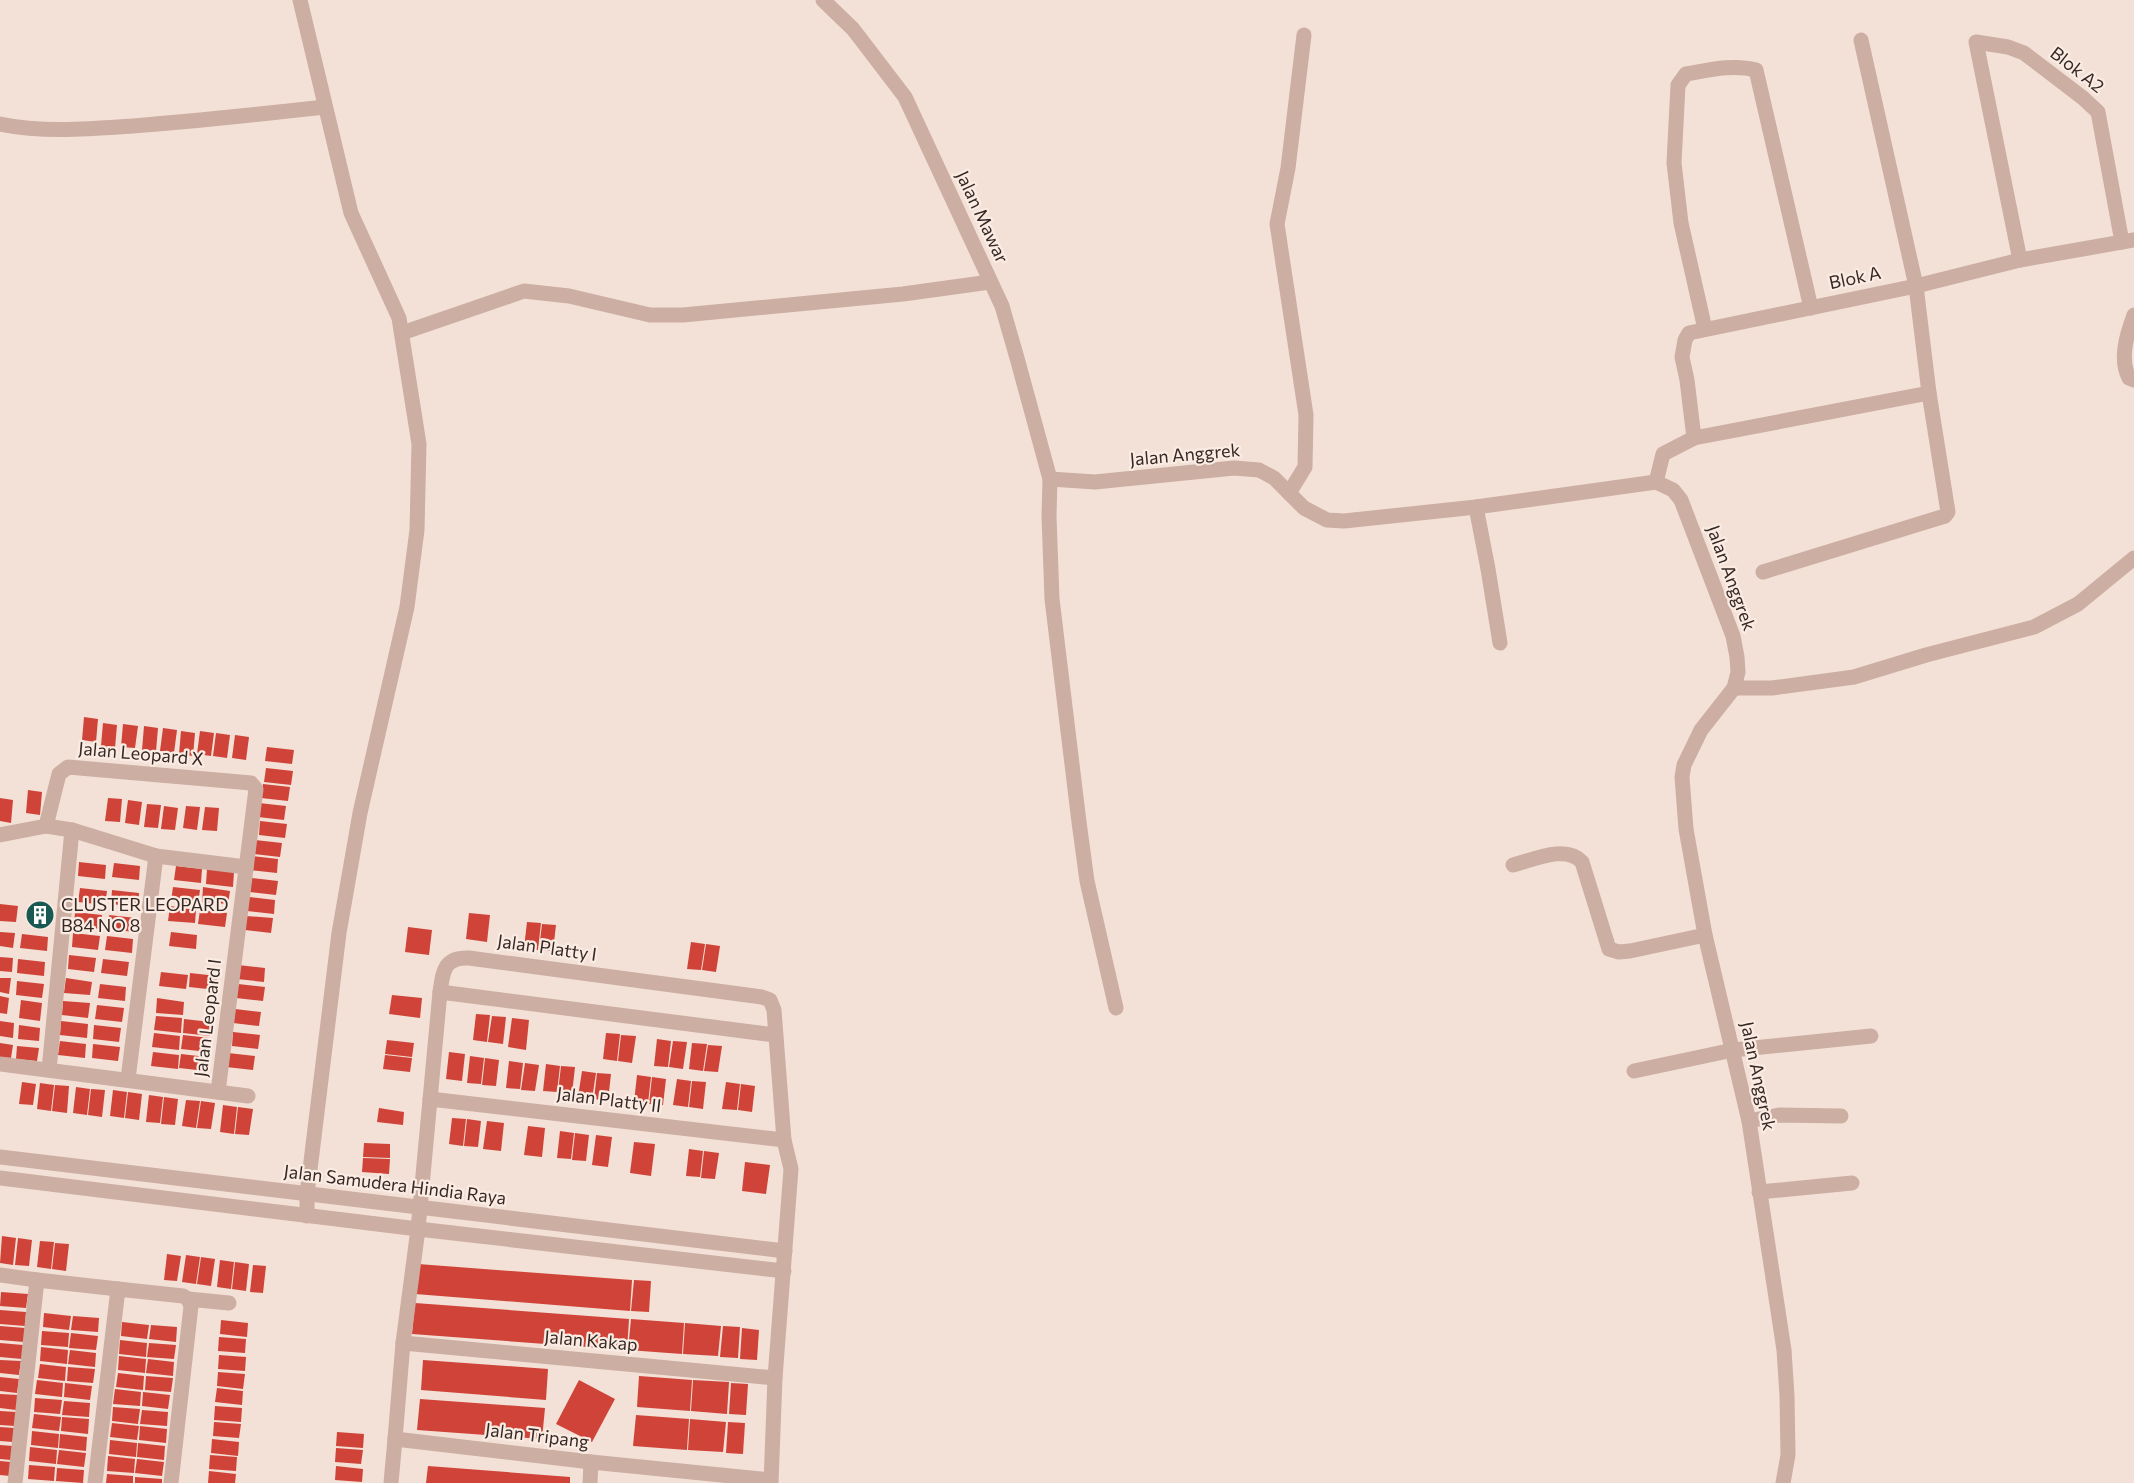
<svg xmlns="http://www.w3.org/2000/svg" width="2134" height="1483" font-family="Commissioner,sans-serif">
<rect width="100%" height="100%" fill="#f3e1d7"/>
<g fill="#d04338">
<path d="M84,717L98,719L96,742L82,740Z"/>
<path d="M103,723L117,725L115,748L101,746Z"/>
<path d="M123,724L138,726L135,748L121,747Z"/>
<path d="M144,726L158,728L156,751L142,750Z"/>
<path d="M163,728L177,730L174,753L160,751Z"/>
<path d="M181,731L195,733L193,756L179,754Z"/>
<path d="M200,731L214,733L211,756L197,754Z"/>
<path d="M216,733L230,735L227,758L213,756Z"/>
<path d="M235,735L249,737L246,760L232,758Z"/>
<path d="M267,747L294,750L292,764L265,761Z"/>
<path d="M266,768L293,771L291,785L264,782Z"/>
<path d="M263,784L290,787L288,801L261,798Z"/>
<path d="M28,790L42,792L40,815L26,813Z"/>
<path d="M0,798L13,800L11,823L0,821Z"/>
<path d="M108,798L122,799L120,822L105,821Z"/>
<path d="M128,800L142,802L139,825L125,823Z"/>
<path d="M259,803L286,806L284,820L258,817Z"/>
<path d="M147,804L161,805L158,828L144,827Z"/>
<path d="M164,806L178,808L175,830L161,829Z"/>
<path d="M186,806L200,807L197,830L183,828Z"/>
<path d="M205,807L219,808L217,831L202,830Z"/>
<path d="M260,821L287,824L285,838L259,835Z"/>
<path d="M255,840L282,843L280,857L254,854Z"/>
<path d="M251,856L278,859L277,873L250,870Z"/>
<path d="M79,862L106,865L105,879L78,876Z"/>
<path d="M114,863L140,866L139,880L112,877Z"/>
<path d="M176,866L202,869L201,883L174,880Z"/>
<path d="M207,869L234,872L233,887L206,884Z"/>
<path d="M252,878L278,881L276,895L250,892Z"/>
<path d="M173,887L200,890L198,904L171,901Z"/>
<path d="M203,887L230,891L228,904L202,902Z"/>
<path d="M80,888L107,891L105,905L78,902Z"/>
<path d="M112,890L139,893L138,907L111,904Z"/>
<path d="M249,897L275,900L274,914L247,911Z"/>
<path d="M0,904L18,906L16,922L0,921Z"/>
<path d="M170,906L196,910L195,923L168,921Z"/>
<path d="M27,907L54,910L52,924L26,921Z"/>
<path d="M200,910L227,913L225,927L198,924Z"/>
<path d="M75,912L102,915L101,929L74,926Z"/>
<path d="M469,913L490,915L487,942L466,939Z"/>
<path d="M109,915L136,918L134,932L108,929Z"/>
<path d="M246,916L273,918L271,933L245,930Z"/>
<path d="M527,922L541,923L538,950L524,948Z"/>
<path d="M542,924L556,925L553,951L539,950Z"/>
<path d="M408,927L432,930L429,955L405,952Z"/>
<path d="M0,932L15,933L13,948L0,946Z"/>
<path d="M171,932L197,935L196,949L169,946Z"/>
<path d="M73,933L100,936L98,950L72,947Z"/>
<path d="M22,934L48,937L47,951L20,948Z"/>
<path d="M107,936L133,939L132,953L105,950Z"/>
<path d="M691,942L705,944L701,970L687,969Z"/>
<path d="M706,944L720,946L716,972L702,970Z"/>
<path d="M69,955L96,958L94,972L68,969Z"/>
<path d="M0,957L13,958L12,972L0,971Z"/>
<path d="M18,959L45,962L44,976L17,973Z"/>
<path d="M103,959L129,962L127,976L101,973Z"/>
<path d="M238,965L265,968L264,982L237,979Z"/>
<path d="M161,972L188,975L186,989L159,986Z"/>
<path d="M190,973L217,976L216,990L189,987Z"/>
<path d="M0,978H11L9,994L0,992Z"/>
<path d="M66,978L92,982L90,995L64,993Z"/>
<path d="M17,981L44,984L42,998L16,995Z"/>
<path d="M100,984L126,987L125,1001L98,998Z"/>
<path d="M238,984L265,987L263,1001L236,998Z"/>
<path d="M392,995L422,998L420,1018L389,1014Z"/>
<path d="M0,996L9,998L7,1014L0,1013Z"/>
<path d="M157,998L184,1002L183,1015L156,1013Z"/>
<path d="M21,1000L42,1003L40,1021L19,1018Z"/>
<path d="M63,1001L90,1003L88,1018L62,1015Z"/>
<path d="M97,1005L124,1008L122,1022L95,1019Z"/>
<path d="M235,1009L261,1012L259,1026L233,1023Z"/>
<path d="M476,1014L490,1015L487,1042L473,1040Z"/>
<path d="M156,1016L182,1018L181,1033L154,1030Z"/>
<path d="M492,1016L506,1017L503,1044L488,1042Z"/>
<path d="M512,1018L529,1020L526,1050L508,1047Z"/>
<path d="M184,1019L211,1022L210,1036L183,1033Z"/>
<path d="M0,1021L14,1023L13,1038L0,1036Z"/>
<path d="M61,1021L88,1024L87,1038L60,1035Z"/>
<path d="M19,1025L40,1028L39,1041L18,1039Z"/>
<path d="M94,1025L121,1028L119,1042L93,1039Z"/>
<path d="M233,1032L260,1035L258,1049L232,1046Z"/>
<path d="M154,1033L180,1036L179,1050L152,1047Z"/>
<path d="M606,1033L620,1034L617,1061L603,1059Z"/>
<path d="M183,1035L210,1038L208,1052L181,1049Z"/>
<path d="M621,1035L636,1036L632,1063L618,1061Z"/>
<path d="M657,1039L671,1041L668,1067L654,1066Z"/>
<path d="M387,1040L414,1043L412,1057L385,1054Z"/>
<path d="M60,1041L86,1044L85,1058L58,1055Z"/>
<path d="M673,1041L687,1042L683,1069L669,1067Z"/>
<path d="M0,1043L13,1045L11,1058L0,1057Z"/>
<path d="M692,1043L707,1044L703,1071L689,1069Z"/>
<path d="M93,1044L120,1047L118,1061L92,1058Z"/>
<path d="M708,1045L722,1046L718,1072L704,1071Z"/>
<path d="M17,1046L39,1048L37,1061L16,1059Z"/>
<path d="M153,1052L179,1055L178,1069L151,1066Z"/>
<path d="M449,1052L465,1054L462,1081L446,1079Z"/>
<path d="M228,1053L255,1056L253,1070L226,1067Z"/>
<path d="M181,1054L207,1057L206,1071L179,1068Z"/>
<path d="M385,1055L412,1058L410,1072L383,1069Z"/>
<path d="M470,1056L484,1058L481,1084L467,1083Z"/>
<path d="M485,1058L499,1060L496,1086L482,1085Z"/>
<path d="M509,1061L523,1063L520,1089L506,1088Z"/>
<path d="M525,1063L539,1065L535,1091L521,1090Z"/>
<path d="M546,1064L560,1066L557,1092L543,1091Z"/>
<path d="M561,1066L575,1067L572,1094L558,1092Z"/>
<path d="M582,1071L596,1073L592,1099L578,1097Z"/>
<path d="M597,1073L611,1074L608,1101L594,1099Z"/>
<path d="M637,1075L651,1077L648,1103L634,1102Z"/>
<path d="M652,1077L666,1079L663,1105L649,1104Z"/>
<path d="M677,1079L691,1081L688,1107L673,1105Z"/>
<path d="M692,1081L706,1082L703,1109L689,1107Z"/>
<path d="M22,1082L36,1084L33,1105L19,1104Z"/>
<path d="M726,1082L740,1084L737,1110L722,1109Z"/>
<path d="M40,1083L54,1085L51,1111L37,1109Z"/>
<path d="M741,1084L755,1086L752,1112L738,1110Z"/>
<path d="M55,1085L69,1086L67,1113L52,1111Z"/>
<path d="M76,1087L90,1089L87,1115L73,1113Z"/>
<path d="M91,1089L105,1090L102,1117L88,1115Z"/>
<path d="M113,1090L127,1092L124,1118L110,1116Z"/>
<path d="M128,1092L142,1094L139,1120L125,1118Z"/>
<path d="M149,1095L163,1097L160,1123L146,1122Z"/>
<path d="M164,1097L178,1099L175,1125L161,1124Z"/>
<path d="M186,1100L200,1101L196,1128L182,1126Z"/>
<path d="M201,1101L215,1103L211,1129L197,1128Z"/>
<path d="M223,1105L237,1107L234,1134L220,1132Z"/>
<path d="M238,1107L253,1109L249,1135L235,1134Z"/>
<path d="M379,1108L404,1112L403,1125L377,1122Z"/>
<path d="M452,1118L466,1119L463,1146L449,1144Z"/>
<path d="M467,1119L481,1121L478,1147L464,1146Z"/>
<path d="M487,1121L504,1123L501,1151L483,1149Z"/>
<path d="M528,1126L545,1128L542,1157L524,1155Z"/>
<path d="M560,1131L574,1133L571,1159L557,1158Z"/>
<path d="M575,1133L589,1135L586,1161L572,1160Z"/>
<path d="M596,1135L612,1137L608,1167L592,1165Z"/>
<path d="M634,1142L655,1144L651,1176L630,1173Z"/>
<path d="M364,1143L390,1144V1158L363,1157Z"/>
<path d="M689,1149L703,1151L700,1177L686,1176Z"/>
<path d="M704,1151L719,1153L715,1179L701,1178Z"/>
<path d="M363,1158L390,1159L389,1174L362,1172Z"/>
<path d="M745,1162L770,1165L766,1194L742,1191Z"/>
<path d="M2,1236L16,1238L13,1265L0,1263Z"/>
<path d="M18,1238L32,1240L29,1266L15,1265Z"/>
<path d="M40,1241L54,1242L51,1269L37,1267Z"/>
<path d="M55,1243L69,1244L66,1271L52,1269Z"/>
<path d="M167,1254L181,1256L177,1281L164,1280Z"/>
<path d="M186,1255L200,1257L196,1284L182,1282Z"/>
<path d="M201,1257L215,1259L211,1286L197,1284Z"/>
<path d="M220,1260L234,1262L231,1289L217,1287Z"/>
<path d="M235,1262L249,1264L246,1291L232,1289Z"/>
<path d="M418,1264L632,1280L630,1311L415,1294Z"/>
<path d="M253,1265L266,1266L263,1293L250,1292Z"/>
<path d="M634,1280L651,1281L649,1312L631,1311Z"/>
<path d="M1,1292L28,1294L26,1308L0,1306Z"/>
<path d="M415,1303L629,1319L627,1350L412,1334Z"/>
<path d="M0,1310L26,1312L25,1326L0,1324Z"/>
<path d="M44,1313L71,1316L69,1330L43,1327Z"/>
<path d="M73,1316L99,1318L98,1332L71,1330Z"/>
<path d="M631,1319L684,1323L682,1354L628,1350Z"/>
<path d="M221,1320L248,1323L247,1337L220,1334Z"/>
<path d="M122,1322L149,1325L147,1339L121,1336Z"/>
<path d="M685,1323L721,1326L718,1356L683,1354Z"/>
<path d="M151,1325L177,1327L176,1342L149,1339Z"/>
<path d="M0,1326L25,1328L24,1342L0,1340Z"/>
<path d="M723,1326L740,1327L738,1358L720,1357Z"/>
<path d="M742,1328L759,1330L757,1360L740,1359Z"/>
<path d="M42,1331L69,1333L68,1347L41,1345Z"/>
<path d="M71,1333L98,1336L96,1350L69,1348Z"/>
<path d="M219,1337L246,1339L245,1353L218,1351Z"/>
<path d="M120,1340L147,1343L146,1357L119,1354Z"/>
<path d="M0,1343L23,1345L22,1359L0,1357Z"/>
<path d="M149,1343L176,1345L174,1359L147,1357Z"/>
<path d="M41,1347L68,1350L67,1364L40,1361Z"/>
<path d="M70,1350L96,1353L95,1367L68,1364Z"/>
<path d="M219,1355L246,1357L245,1371L218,1369Z"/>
<path d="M119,1356L146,1359L145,1373L118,1370Z"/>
<path d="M148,1359L174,1362L173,1376L146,1373Z"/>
<path d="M0,1360L21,1361L19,1375L0,1373Z"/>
<path d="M423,1360L548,1369L546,1400L421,1390Z"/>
<path d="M40,1364L66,1367L65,1381L38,1378Z"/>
<path d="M68,1367L95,1369L93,1383L67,1381Z"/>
<path d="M218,1372L245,1374L243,1389L217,1386Z"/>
<path d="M118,1373L144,1376L143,1390L116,1387Z"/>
<path d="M146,1376L173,1378L171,1392L145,1390Z"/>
<path d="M639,1376L692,1380L690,1411L637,1407Z"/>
<path d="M0,1377L19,1379L17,1393L0,1391Z"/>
<path d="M37,1380L63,1383L62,1397L35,1394Z"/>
<path d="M579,1380L615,1399L592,1442L556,1424Z"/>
<path d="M693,1380L729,1382L727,1414L691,1411Z"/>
<path d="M65,1383L92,1386L90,1400L64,1397Z"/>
<path d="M731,1383L748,1384L746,1415L729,1414Z"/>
<path d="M217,1388L243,1391L242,1405L215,1402Z"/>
<path d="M115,1389L141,1392L140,1406L113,1404Z"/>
<path d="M143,1392L170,1395L168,1409L142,1406Z"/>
<path d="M0,1394L18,1395L16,1410L0,1408Z"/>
<path d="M35,1398L62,1400L60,1414L34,1412Z"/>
<path d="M420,1399L545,1408L542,1439L417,1430Z"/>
<path d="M64,1401L90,1403L89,1417L62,1415Z"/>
<path d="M215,1406L242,1408L241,1422L214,1420Z"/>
<path d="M113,1407L140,1409L138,1424L112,1421Z"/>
<path d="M142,1410L168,1412L167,1426L140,1424Z"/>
<path d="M0,1411L16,1412L15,1426L0,1425Z"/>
<path d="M34,1414L61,1417L59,1431L32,1428Z"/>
<path d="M636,1415L689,1419L687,1450L633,1446Z"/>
<path d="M62,1417L89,1419L88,1434L61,1431Z"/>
<path d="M690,1419L726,1422L723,1452L688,1450Z"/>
<path d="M214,1422L241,1424L239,1438L213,1436Z"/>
<path d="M728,1422L745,1423L743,1454L726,1453Z"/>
<path d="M112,1423L139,1426L137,1440L110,1437Z"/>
<path d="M140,1426L167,1429L166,1443L139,1440Z"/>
<path d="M0,1427L14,1428L13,1442L0,1441Z"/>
<path d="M32,1431L59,1434L58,1448L31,1445Z"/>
<path d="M337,1432L364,1434L363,1448L336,1446Z"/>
<path d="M60,1434L87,1437L86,1451L59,1448Z"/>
<path d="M212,1439L239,1442L238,1456L211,1453Z"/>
<path d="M110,1440L137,1443L136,1457L109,1454Z"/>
<path d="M138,1443L165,1446L164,1460L137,1457Z"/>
<path d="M0,1445L13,1446L11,1460L0,1459Z"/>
<path d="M30,1447L57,1450L56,1464L29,1461Z"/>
<path d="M336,1448L363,1450L361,1464L335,1462Z"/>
<path d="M59,1450L86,1453L84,1467L57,1464Z"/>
<path d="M210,1455L237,1457L236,1471L209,1469Z"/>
<path d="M108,1456L135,1459L134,1473L107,1471Z"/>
<path d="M137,1459L164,1462L162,1476L135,1473Z"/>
<path d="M0,1461L11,1462L10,1476L0,1475Z"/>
<path d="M29,1465L55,1467L54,1481L28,1479Z"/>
<path d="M336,1466L363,1469L362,1482L335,1480Z"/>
<path d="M428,1466L570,1477V1483H426Z"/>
<path d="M57,1468L84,1470L83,1483L56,1481Z"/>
<path d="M209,1471L236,1474L235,1483H208Z"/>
<path d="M107,1474L133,1476V1483H106Z"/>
<path d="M135,1477L162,1479V1483H135Z"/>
</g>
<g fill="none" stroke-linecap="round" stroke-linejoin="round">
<g stroke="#ccaea2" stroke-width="15">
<path d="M300,0L351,213L399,318L419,444L417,530L407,607L360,813L339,933L307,1194V1216"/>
<path d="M823,0L853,29L905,97L1002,306L1017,358L1050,479L1049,516L1052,599L1079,822L1087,881L1116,1008"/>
<path d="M0,124C43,133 89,129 133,126C197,121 261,114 325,107"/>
<path d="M2020,260L1976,42L2008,47L2024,53L2083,98L2098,112L2122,242"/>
<path d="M2134,315C2127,334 2119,359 2129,378L2134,380"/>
<path d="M1705,329L1681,223L1674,163L1678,85L1686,74C1709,70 1733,64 1756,70L1811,308"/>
<path d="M402,333L524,291L569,296L650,315H683L903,294L990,282"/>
<path d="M1694,438L1687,380L1682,357L1685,340L1689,333L1916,286L2020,260L2134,240"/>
<path d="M1050,479L1095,482L1234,468L1259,470L1274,478L1304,508L1327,520L1344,521L1476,507L1656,482L1673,490L1681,500L1733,636L1737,657L1738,672L1734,688L1701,730L1684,765L1682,777L1686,829L1705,935L1749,1121L1784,1350L1787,1396L1788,1455L1783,1483"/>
<path d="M1656,482L1663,454L1694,438L1929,393"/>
<path d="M1289,493L1305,467L1306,415L1277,224L1288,168L1304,35"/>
<path d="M1476,507L1488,569L1500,643"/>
<path d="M1763,572L1945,516L1948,512L1929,393L1916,286L1861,40"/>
<path d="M1734,688H1772L1854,677L1926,655L2034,627L2078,604L2134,558"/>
<path d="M46,826L59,774L68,767L240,782L251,783L256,789L218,1092"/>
<path d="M0,835L46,826L72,830L156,856L246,867"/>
<path d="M1513,865C1533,860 1566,844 1582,862L1609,949L1619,952L1630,951L1705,935"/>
<path d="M440,992L775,1035"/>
<path d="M0,1064L248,1096"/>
<path d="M49,1070L72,830"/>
<path d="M1634,1071L1733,1050L1871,1036"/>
<path d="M128,1079L156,856"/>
<path d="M430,1099L784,1140"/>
<path d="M1749,1121L1779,1115L1841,1116"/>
<path d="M0,1157L785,1251"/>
<path d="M0,1178L418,1229L784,1271"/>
<path d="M1759,1192L1852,1183"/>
<path d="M0,1275L37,1280"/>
<path d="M188,1299L229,1303"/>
<path d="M403,1343L775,1378"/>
<path d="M771,1480L591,1462L395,1439L403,1343L418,1229L440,992C443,971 444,957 469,958L762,997L770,1000L774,1010L784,1140L791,1169L775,1378L771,1483"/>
<path d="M15,1483L37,1280L118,1289"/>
<path d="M95,1483L118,1289L183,1296L188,1299L191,1306L171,1483"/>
<path d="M391,1483L395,1439"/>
<path d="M590,1483L591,1462"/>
</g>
</g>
<defs>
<g id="building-disc" transform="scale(1.5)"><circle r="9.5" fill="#185a53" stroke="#faece3"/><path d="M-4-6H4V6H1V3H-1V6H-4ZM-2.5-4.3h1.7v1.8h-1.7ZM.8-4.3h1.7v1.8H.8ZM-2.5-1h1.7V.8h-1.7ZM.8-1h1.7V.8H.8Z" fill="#fff"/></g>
</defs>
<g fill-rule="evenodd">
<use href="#building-disc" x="40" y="915"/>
</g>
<g text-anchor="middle" stroke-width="4.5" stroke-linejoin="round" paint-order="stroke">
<g font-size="18" fill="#362825" stroke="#faece3">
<text transform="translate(2077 70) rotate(38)" y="6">Blok A2</text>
<text transform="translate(982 217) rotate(65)" y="6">Jalan Mawar</text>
<text transform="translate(1855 278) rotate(-12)" y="6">Blok A</text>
<text transform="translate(1185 455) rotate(-5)" y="6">Jalan Anggrek</text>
<text transform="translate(1731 578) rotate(70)" y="6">Jalan Anggrek</text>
<text transform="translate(141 754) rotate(5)" y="6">Jalan Leopard X</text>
<text transform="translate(547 948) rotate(8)" y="6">Jalan Platty I</text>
<text transform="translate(208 1018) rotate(-83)" y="6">Jalan Leopard I</text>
<text transform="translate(1758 1076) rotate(78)" y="6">Jalan Anggrek</text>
<text transform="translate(609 1100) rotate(7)" y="6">Jalan Platty II</text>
<text transform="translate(395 1185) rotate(7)" y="6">Jalan Samudera Hindia Raya</text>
<text transform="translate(591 1341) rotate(5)" y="6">Jalan Kakap</text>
<text transform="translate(537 1436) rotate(7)" y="6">Jalan Tripang</text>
</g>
<g font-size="18" fill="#362825" stroke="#faece3" text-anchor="start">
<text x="61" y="911">CLUSTER LEOPARD<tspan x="61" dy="21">B84 NO 8</tspan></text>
</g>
</g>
</svg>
